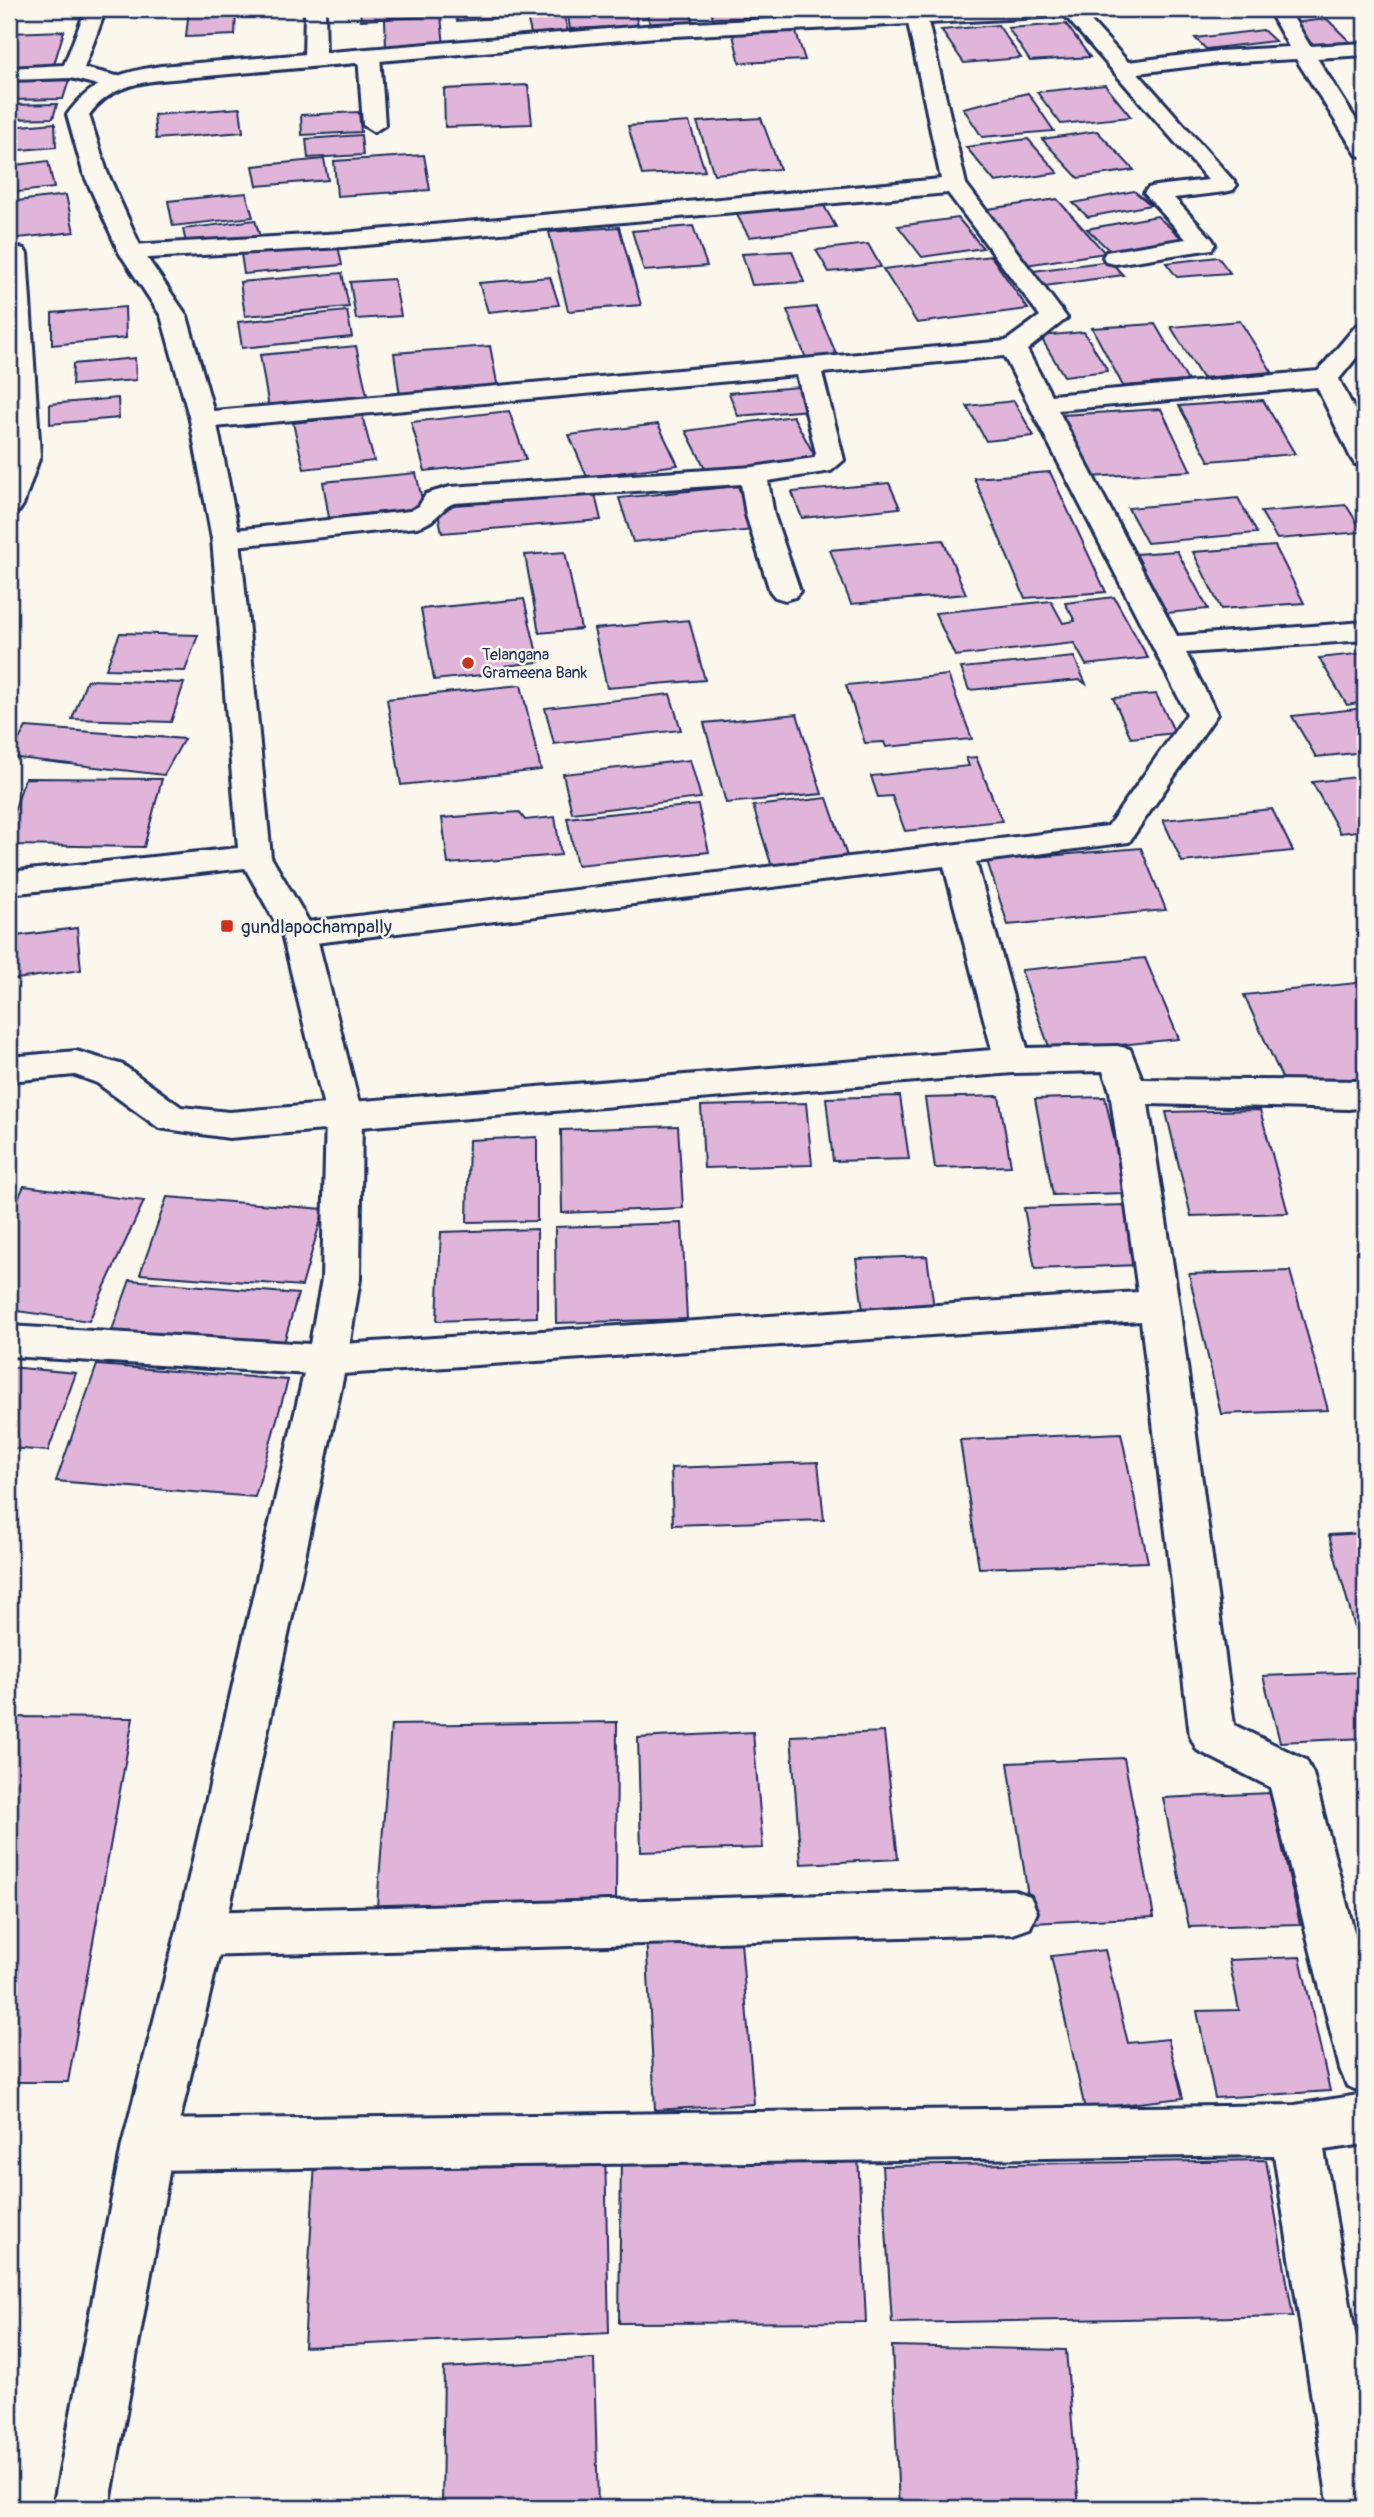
<svg xmlns="http://www.w3.org/2000/svg" width="1374" height="2517" font-family="Pangolin,sans-serif">
<rect width="100%" height="100%" fill="#fbf7ec"/>
<filter id="ink" filterUnits="userSpaceOnUse"><feTurbulence type="fractalNoise" baseFrequency=".0143" numOctaves="2"/><feDisplacementMap in="SourceGraphic" scale="14" xChannelSelector="R" yChannelSelector="G"/><feConvolveMatrix kernelMatrix="1 2 1 2 8 2 1 2 1" color-interpolation-filters="sRGB"/></filter>
<g filter="url(#ink)">
<g fill="#e0b5d9" stroke="#1b2f5e" stroke-width="2">
<path d="M189,9H236L235,35L186,37Z"/>
<path d="M360,9H439L440,16L361,20Z"/>
<path d="M454,9H521L523,16L457,21Z"/>
<path d="M525,9H562L569,35L532,37Z"/>
<path d="M567,9H634L638,26L570,29Z"/>
<path d="M646,9H690L693,22L650,24Z"/>
<path d="M710,9H804L807,17L714,21Z"/>
<path d="M850,9H908L910,13L854,16Z"/>
<path d="M441,16L444,46L386,48L385,19Z"/>
<path d="M1327,19L1354,46L1317,50L1292,23Z"/>
<path d="M1066,24L1090,57L1030,61L1008,28Z"/>
<path d="M998,25L1021,58L964,63L941,30Z"/>
<path d="M795,29L805,60L740,63L732,31Z"/>
<path d="M1263,30L1275,41L1206,49L1195,38Z"/>
<path d="M64,31L52,71L9,72V33Z"/>
<path d="M69,80L63,99L9,100V81Z"/>
<path d="M528,85L532,124L445,127L444,89Z"/>
<path d="M1105,85L1131,117L1061,124L1037,92Z"/>
<path d="M1028,93L1054,131L982,137L963,108Z"/>
<path d="M57,104L53,118L9,119V105Z"/>
<path d="M240,108L243,132L156,139L154,115Z"/>
<path d="M359,112L361,132L302,135L301,115Z"/>
<path d="M761,118L780,169L714,174L697,122Z"/>
<path d="M689,122L705,171L642,175L628,126Z"/>
<path d="M55,123L56,147L9,151V127Z"/>
<path d="M1097,131L1134,170L1078,178L1042,139Z"/>
<path d="M361,135L363,155L308,158L306,139Z"/>
<path d="M1028,139L1058,173L995,182L966,147Z"/>
<path d="M424,155L430,190L337,196L334,161Z"/>
<path d="M324,159L328,180L257,186L253,166Z"/>
<path d="M48,161L54,188L9,193V166Z"/>
<path d="M1134,191L1151,205L1088,217L1073,203Z"/>
<path d="M246,193L253,217L173,226L168,201Z"/>
<path d="M66,195L74,232L9,239V202Z"/>
<path d="M1057,199L1105,253L1026,265L980,210Z"/>
<path d="M823,204L836,227L749,237L736,213Z"/>
<path d="M1157,216L1184,240L1113,254L1087,229Z"/>
<path d="M958,218L983,248L922,257L898,226Z"/>
<path d="M255,220L261,240L187,248L183,229Z"/>
<path d="M693,226L707,266L644,271L632,231Z"/>
<path d="M619,227L641,305L568,311L549,232Z"/>
<path d="M868,244L881,267L829,272L816,250Z"/>
<path d="M338,246L342,265L244,274L241,254Z"/>
<path d="M792,251L804,282L752,285L742,254Z"/>
<path d="M991,256L1028,309L917,323L883,269Z"/>
<path d="M1218,257L1230,273L1177,277L1166,263Z"/>
<path d="M1110,261L1123,275L1045,286L1033,271Z"/>
<path d="M342,273L349,307L245,316L240,282Z"/>
<path d="M550,277L559,305L488,312L479,283Z"/>
<path d="M394,279L401,316L356,319L350,282Z"/>
<path d="M125,307L126,338L52,345V313Z"/>
<path d="M816,307L838,358L807,361L787,310Z"/>
<path d="M347,311L352,337L242,348L238,322Z"/>
<path d="M1240,321L1272,372L1202,378L1171,327Z"/>
<path d="M1155,324L1188,381L1123,386L1092,328Z"/>
<path d="M1084,332L1108,371L1064,376L1040,336Z"/>
<path d="M356,346L369,404L270,414L260,355Z"/>
<path d="M490,346L498,388L400,396L394,353Z"/>
<path d="M135,358L136,380L72,385L73,364Z"/>
<path d="M799,387L809,410L738,416L729,393Z"/>
<path d="M118,398L119,418L50,424V404Z"/>
<path d="M1263,400L1295,454L1209,461L1179,406Z"/>
<path d="M1014,401L1034,436L986,441L967,406Z"/>
<path d="M1161,409L1191,471L1089,477L1062,415Z"/>
<path d="M509,411L526,460L425,471L411,422Z"/>
<path d="M362,415L374,461L304,469L293,423Z"/>
<path d="M793,416L817,460L708,474L686,431Z"/>
<path d="M658,424L678,465L587,477L569,435Z"/>
<path d="M1050,472L1106,592L1025,598L974,478Z"/>
<path d="M416,473L424,508L329,518L323,482Z"/>
<path d="M889,483L900,508L802,518L792,492Z"/>
<path d="M738,486L754,530L633,542L619,498Z"/>
<path d="M594,490L601,520L442,533L436,503Z"/>
<path d="M1238,498L1257,533L1147,543L1128,508Z"/>
<path d="M1346,505L1363,532L1277,539L1261,512Z"/>
<path d="M943,540L966,594L851,604L830,550Z"/>
<path d="M1275,546L1304,603L1221,609L1193,552Z"/>
<path d="M1177,551L1208,609L1167,613L1136,554Z"/>
<path d="M565,552L581,629L539,633L525,555Z"/>
<path d="M1114,597L1148,658L1086,665L1074,643L955,656L935,613L1051,601L1063,623L1075,621L1065,603Z"/>
<path d="M524,599L539,662L505,666L500,673L434,680L421,609Z"/>
<path d="M689,620L705,680L607,688L594,629Z"/>
<path d="M120,633L198,635L185,671L106,669Z"/>
<path d="M1365,653V702L1347,705L1319,658Z"/>
<path d="M1074,657L1086,684L1080,680L969,690L961,668Z"/>
<path d="M948,675L972,739L886,747L884,742L865,743L846,685Z"/>
<path d="M87,680L184,683L171,722L72,719Z"/>
<path d="M521,685L541,770L401,785L387,699Z"/>
<path d="M670,694L681,730L554,744L545,708Z"/>
<path d="M1156,694L1175,733L1131,738L1113,698Z"/>
<path d="M1365,708V752L1316,757L1292,716Z"/>
<path d="M797,714L822,794L726,803L704,723Z"/>
<path d="M26,727L184,739L164,775L9,757Z"/>
<path d="M976,757L1002,821L905,831L892,796L878,797L871,776L969,766L966,758Z"/>
<path d="M690,760L701,798L572,813L563,774Z"/>
<path d="M1365,776V830L1340,833L1312,782Z"/>
<path d="M25,778L162,779L144,847L9,845V827Z"/>
<path d="M827,798L848,859L772,867L753,806Z"/>
<path d="M698,805L709,852L577,865L567,818Z"/>
<path d="M1272,809L1293,851L1182,862L1163,820Z"/>
<path d="M519,812L525,820L555,817L561,855L448,864L442,818Z"/>
<path d="M1141,848L1166,910L1008,925L987,861Z"/>
<path d="M77,928L81,970L9,980V937Z"/>
<path d="M1145,958L1179,1039L1051,1052L1021,970Z"/>
<path d="M1365,982V1084L1289,1093L1244,995Z"/>
<path d="M900,1096L909,1159L833,1161L826,1098Z"/>
<path d="M999,1096L1011,1166L935,1168L925,1098Z"/>
<path d="M1105,1097L1126,1193L1053,1195L1035,1099Z"/>
<path d="M806,1103L812,1165L704,1168L701,1106Z"/>
<path d="M1260,1110L1288,1213L1191,1216L1166,1112Z"/>
<path d="M678,1126L683,1208L562,1213L561,1130Z"/>
<path d="M537,1137V1221L467,1222L469,1140Z"/>
<path d="M24,1186L144,1201L89,1321L9,1310V1217Z"/>
<path d="M167,1197L324,1209L302,1286L140,1274Z"/>
<path d="M1126,1205L1139,1265L1035,1269L1024,1208Z"/>
<path d="M682,1223L687,1319L556,1323L555,1227Z"/>
<path d="M537,1229V1317L437,1321L441,1232Z"/>
<path d="M927,1256L934,1308L863,1310L856,1259Z"/>
<path d="M1290,1271L1328,1410L1221,1414L1189,1274Z"/>
<path d="M130,1280L298,1294L283,1346L111,1333Z"/>
<path d="M97,1365L288,1380L255,1497L56,1481Z"/>
<path d="M9,1367L76,1373L48,1451L9,1448Z"/>
<path d="M1121,1433L1148,1562L979,1568L960,1440Z"/>
<path d="M818,1462L824,1520L673,1525L671,1468Z"/>
<path d="M1365,1533V1653H1362L1329,1535Z"/>
<path d="M1365,1672V1738L1280,1742L1263,1676Z"/>
<path d="M9,1717L133,1718L68,2082H9Z"/>
<path d="M617,1722L616,1903L377,1906L391,1725Z"/>
<path d="M753,1732L763,1848L641,1852L638,1738Z"/>
<path d="M884,1732L898,1859L801,1864L791,1736Z"/>
<path d="M1124,1758L1154,1917L1032,1923L1008,1763Z"/>
<path d="M1270,1793L1300,1924L1189,1927L1163,1798Z"/>
<path d="M740,1929L754,2104L655,2110L646,1935Z"/>
<path d="M1105,1950L1128,2043L1168,2039L1183,2098L1085,2109L1051,1956Z"/>
<path d="M1300,1957L1330,2091L1215,2098L1197,2011L1239,2010L1229,1960Z"/>
<path d="M605,2149L609,2333L304,2347L315,2163Z"/>
<path d="M621,2155H858L866,2322L619,2323Z"/>
<path d="M1266,2160L1293,2316L892,2323L882,2166Z"/>
<path d="M892,2346L1066,2350L1079,2508H899Z"/>
<path d="M594,2359L598,2508H442L444,2368Z"/>
</g>
<g fill="none" stroke-linecap="round" stroke-linejoin="round">
<g stroke="#1b2f5e" stroke-width="6">
<g id="minor">
<path d="M86,9H106L84,68L121,77L124,82L121,87L113,89L71,78L9,80V68L64,65Z"/>
<path d="M305,9H325L326,59L323,64H307L304,59Z"/>
<path d="M905,9H925L966,184L1067,318L1027,350L1051,395L1318,371L1356,326L1365,323V347L1339,379L1365,431V466L1355,464L1351,458L1317,387L1058,410L1177,636L1365,622V640L1186,653L1217,714L1129,842L976,862L1027,1048L1117,1046L1130,1049L1142,1079L1365,1081V1107L1349,1109L1148,1104L1179,1305L1234,1725L1306,1760L1313,1774L1365,1974V2093L1347,2086L1340,2069L1270,1787L1197,1750L1190,1736L1141,1321L327,1375L9,1356V1326L327,1345L1138,1292L1110,1091L1103,1071L1013,1073L229,1138L159,1128L97,1083L75,1075L9,1081V1057L76,1051L123,1065L181,1107L229,1112L992,1050L944,866L299,945L287,942L282,934L287,926L299,923L1108,826L1187,714L1004,356L822,373L844,460L831,471L768,481L774,515L800,591L795,597L785,600L775,597L770,591L746,515L741,484L454,503C440,508 438,522 417,527L226,547L216,545L212,539L216,533L226,531L410,511L419,506L426,494L450,487L753,467L814,458L816,453L797,375L203,428L194,426L190,420L194,414L203,412L1006,341L1040,316L948,193L343,247L131,259L122,257L119,252L122,247L131,245L343,233L941,179Z"/>
<path d="M1080,9L1128,62L1218,51L1289,47L1268,9H1288L1310,46L1365,43V55L1317,58L1365,134V157L1357,155L1296,59L1218,63L1138,73L1237,185L1233,190L1225,192L1174,198L1212,239L1215,244L1212,249L1115,264L1106,262L1103,257L1106,252L1186,239L1144,193L1148,188L1156,186L1208,180L1060,10Z"/>
<path d="M369,49L380,55L385,125L374,132L363,125L358,55Z"/>
<path d="M15,247L24,249L27,254L40,456L23,505L19,511L9,513V449H12L9,248Z"/>
<path d="M1013,1890L1030,1896L1037,1912L1030,1928L1013,1934L200,1956L183,1950L176,1934L183,1918L200,1912Z"/>
<path d="M1365,2094V2144L1324,2150L1365,2392V2508H1329L1274,2155L148,2170L130,2163L122,2145L130,2127L148,2120L1295,2105Z"/>
</g>
</g>
<g stroke="#1b2f5e" stroke-width="6">
<path id="secondary" d="M965,9H1092L1082,15L656,37L161,80C132,83 107,90 89,115L107,172L143,252L187,316L216,420L240,539L271,857L316,934L362,1115L360,1279L347,1360L224,1934L174,2145L109,2508H53L122,2145L176,1934L307,1360L322,1279L326,1115L282,934L245,868L9,894V872L238,848L212,539L190,420L161,316L119,252L83,172L67,115C91,81 121,72 161,66L656,25Z"/>
</g>
<use href="#minor" fill="#fbf7ec" fill-rule="evenodd"/>
<use href="#secondary" fill="#fbf7ec" fill-rule="evenodd"/>
</g>
</g>
<g fill="#c8321e" stroke="#fbf7ec" stroke-width="2.5">
<circle cx="468" cy="663" r="7"/>
<rect x="220" y="919" width="14" height="14" rx="3.5"/>
</g>
<g text-anchor="middle" stroke-width="5" stroke-linejoin="round" paint-order="stroke">
<g font-size="16" fill="#1b2f5e" stroke="#fbf7ec" text-anchor="start">
<text x="482" y="660">Telangana<tspan x="482" dy="18">Grameena Bank</tspan></text>
</g>
<g font-size="19" fill="#1b2f5e" stroke="#fbf7ec" text-anchor="start">
<text x="241" y="933">gundlapochampally</text>
</g>
</g>
<rect width="1374" height="2517" fill="none" stroke="#fbf7ec" stroke-width="35"/>
<rect x="18" y="18" width="1339" height="2482" fill="none" stroke="#1b2f5e" stroke-width="2.5" filter="url(#ink)"/>
</svg>
